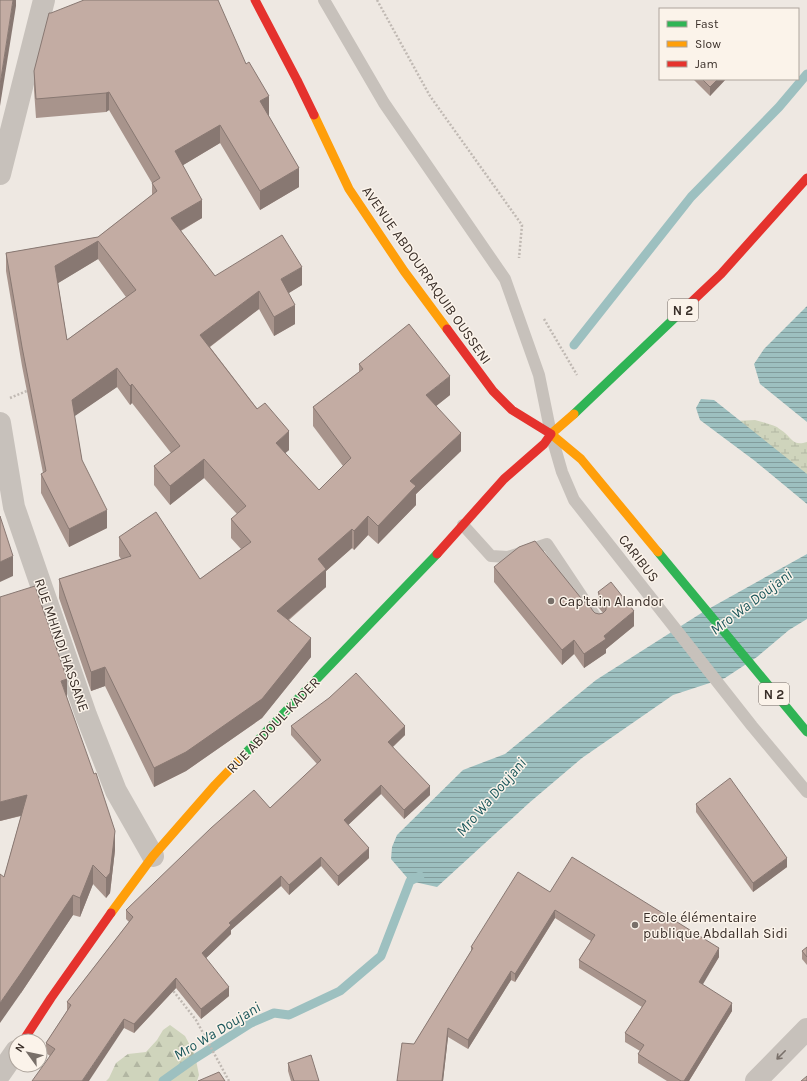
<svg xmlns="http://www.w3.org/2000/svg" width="807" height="1081" font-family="Karla,sans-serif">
<defs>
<pattern id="forest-firs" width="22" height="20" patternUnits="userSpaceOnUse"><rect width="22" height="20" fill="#cfd4bc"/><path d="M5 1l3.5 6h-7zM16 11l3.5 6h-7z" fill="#b2b6a2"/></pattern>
<pattern id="wetland-marsh" width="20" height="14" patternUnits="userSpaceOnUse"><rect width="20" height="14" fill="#cfd4bc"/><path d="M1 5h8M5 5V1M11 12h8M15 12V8" fill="none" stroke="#b2b6a2"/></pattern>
<pattern id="water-rules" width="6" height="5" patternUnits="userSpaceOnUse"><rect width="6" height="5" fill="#9dc0c0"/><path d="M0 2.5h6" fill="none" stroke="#819c9c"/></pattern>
</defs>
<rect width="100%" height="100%" fill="#eee8e2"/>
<path fill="url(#forest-firs)" d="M170,1025L185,1036L195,1055L199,1075L197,1081H106L109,1078L116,1063L128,1054L146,1052L157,1040L163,1030Z"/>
<path fill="url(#wetland-marsh)" d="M755,420C762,422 770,424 777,427C779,429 783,431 785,433C793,440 794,446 807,442V482L735,421Z"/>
<g fill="url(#water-rules)">
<path d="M807,306V422L760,384L754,364L764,349Z"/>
<path d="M701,399L714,400L807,474V504L755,461L700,420L696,408Z"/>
<path d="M807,554V619L789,630L757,657L725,678L673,695L582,758L529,803L437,887L410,881L391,859L392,847L397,835L463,770L505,754L596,680L703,612Z"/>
</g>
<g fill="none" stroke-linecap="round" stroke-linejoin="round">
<g stroke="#9dc0c0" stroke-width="9">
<path d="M574,345L691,197L779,107L807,74"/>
<path d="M163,1081L191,1061L251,1023L274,1013L289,1015L340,991L381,956L410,881L420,876"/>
</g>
<g stroke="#c0b9b3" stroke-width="2.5" stroke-dasharray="2 2" stroke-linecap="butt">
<path d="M377,0L430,96L522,225L519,258"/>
<path d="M544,319L577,375"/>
<path d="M10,398L29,390"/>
<path d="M171,988L196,1020L229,1081"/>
</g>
<g stroke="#c7c1bb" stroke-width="12">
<path d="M324,0L384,103L505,279L539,375L551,434L562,472L574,500L752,726L807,792"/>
<path d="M463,525L491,556L508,557L547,544L595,616"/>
</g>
<g stroke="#c7c1bb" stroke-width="22">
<path d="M0,174L44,0"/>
<path d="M0,423L14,507L86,715L116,791L153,856"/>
<path d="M0,1074L16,1051"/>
<path d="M756,1081L807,1029"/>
</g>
<g stroke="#30b455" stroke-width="9">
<path d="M574,414L683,310"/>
<path d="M658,552L807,732"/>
<path d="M238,761L437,554"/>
</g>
<g stroke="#ff9f0a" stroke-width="9">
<path d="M314,115L349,189L404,271L447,329"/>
<path d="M574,414L551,434L581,459L658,552"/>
<path d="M111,913L153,856L215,785L238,761"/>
</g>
<g stroke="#e5322d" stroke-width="9">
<path d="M255,0L297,80L314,115"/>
<path d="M683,310L721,274L807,178"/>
<path d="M437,554L504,479L544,444L551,434L512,410L493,391L447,329"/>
<path d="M23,1041L51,998L111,913"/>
</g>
</g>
<g fill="#a8948c" fill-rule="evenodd">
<path d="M246,64L269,115H268L299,187L260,210L220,143L183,165L202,218L181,231L215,276L302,285L288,293L295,324L274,336L259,309L210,347L289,450L285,453L319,490L343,466L313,426V407L359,372V364L450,395L436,406L461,451L416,494V505L378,544L368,535L354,550L352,548L326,571V587L289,620L311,657L262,718L186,771L154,787L105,686L91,691L59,598V579L121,559L119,556V537L200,579L241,549L231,538V519L237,514L204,478L170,505L154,485V466L171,453L132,403L130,405L117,387L74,416L82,460L107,528L69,547L41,493V474L43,473L22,366L6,271V253L98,237L152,195V183L109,110L106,112L36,118L34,90V71ZM98,259L126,297L67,340L58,283Z"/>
<path d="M693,79H726L710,96Z"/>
<path d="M494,567L585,603L595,613L599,614L603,613L598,607V592L634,626L606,649V653L584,668L574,654L562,665L494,582Z"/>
<path d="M67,698L115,850L110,893L106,898L93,884L80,917L73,915L21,993L4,877L21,816L0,821Z"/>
<path d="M291,726L405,735L393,747L430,795L404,819L381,794L348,825L369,858L338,886L321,866L289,895L281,886L231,930V934L206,958L229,996L201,1019L176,988L134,1033L124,1028L50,1056L46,1053V1043L67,1011V1002L129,922L126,919V910L270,808L317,764L291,735Z"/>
<path d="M696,804L787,867L753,892L696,812Z"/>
<path d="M550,892L719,957L702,984L732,1011L689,1081H667L638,1063V1054L640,1051L625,1042V1033L642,1007L579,968V960L591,941L555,918L515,982L511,980L468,1049L448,1037L443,1081H397L414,1044L471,951V947Z"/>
<path d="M807,947V965L802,959V951Z"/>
<path d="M288,1063L319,1081H291L288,1071Z"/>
</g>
<g fill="#887872">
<path d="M13,0H16V6L0,106V85Z"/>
<path d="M718,79H726L710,96V87Z"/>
<path d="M109,92V110L106,112V93Z"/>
<path d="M269,96V115L260,120V101Z"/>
<path d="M220,125V143L175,170V151Z"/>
<path d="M299,168V187L260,210V191Z"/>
<path d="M202,200V218L171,236V218Z"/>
<path d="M98,241V259L55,285V266Z"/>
<path d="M302,267V285L281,298V279Z"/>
<path d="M259,291V309L200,354V335Z"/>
<path d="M295,305V324L274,336V317Z"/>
<path d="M117,368V387L72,418V400Z"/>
<path d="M450,376V395L426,414V395Z"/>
<path d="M132,384V403L130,405V386Z"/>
<path d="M289,431V450L276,461V443Z"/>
<path d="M461,433V451L416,494V505L378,544V526L410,481Z"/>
<path d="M204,459V478L170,505V486Z"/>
<path d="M107,510V528L69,547V529Z"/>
<path d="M368,516V535L354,550V531Z"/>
<path d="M352,529V548L326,571V587L277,629V611L318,559Z"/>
<path d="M13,556V576L0,582V562Z"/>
<path d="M634,611V626L606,649V653L584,668V654L604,636Z"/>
<path d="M311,638V657L262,718L186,771L154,787V768Z"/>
<path d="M574,640V654L562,665V650Z"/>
<path d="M105,667V686L91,691V672Z"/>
<path d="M67,679V698L61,681Z"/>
<path d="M405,726V735L388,751V742Z"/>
<path d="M381,785V794L344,829V820Z"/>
<path d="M430,786V795L404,819V810Z"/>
<path d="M27,795V814L0,821V802Z"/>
<path d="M115,831V850L110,893L106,898V878Z"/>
<path d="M369,848V858L338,886V876Z"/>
<path d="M321,857V866L289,895V885Z"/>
<path d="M787,858V867L753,892V883Z"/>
<path d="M93,865V884L80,917V898Z"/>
<path d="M281,876V886L231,930V934L202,962V953L229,923Z"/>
<path d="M73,895V915L21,993L0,1023V1003Z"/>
<path d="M555,910V918L515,982V974Z"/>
<path d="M719,948V957L699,991V982Z"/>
<path d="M511,971V980L468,1049V1040Z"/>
<path d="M176,978V988L134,1033V1024Z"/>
<path d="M229,987V996L201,1019V1009Z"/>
<path d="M732,1003V1011L689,1081H684Z"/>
<path d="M124,1019V1028L89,1081H82Z"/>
<path d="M448,1028V1037L443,1081H442Z"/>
</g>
<g fill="#c3aca3" stroke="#887872" fill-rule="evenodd">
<path d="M0,0H13L0,85Z"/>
<path d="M84,0H218L246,64L249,62L269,96L260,101L299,168L260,191L220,125L175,151L202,200L171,218L215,276L282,235L302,267L281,279L295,305L274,317L259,291L200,335L257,409L265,403L289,431L276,443L319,490L351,458L313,407L363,369L359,364L409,324L450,376L426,395L461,433L410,481L416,486L378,526L368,516L354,531L352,529L318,559L326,569L277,611L311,638L262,699L186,752L154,768L105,667L91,672L59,579L131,556L119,537L156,512L200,579L251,542L231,519L246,506L204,459L170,486L154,466L180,446L132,384L130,386L117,368L72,400L82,460L107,510L69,529L41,474L46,471L22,347L6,253L98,237L157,191L152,183L160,178L109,92L106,93L36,99L34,71L49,13H51ZM98,241L136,290L67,340L55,266Z"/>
<path d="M702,79H718L710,87Z"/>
<path d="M0,516L13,556L0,562Z"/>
<path d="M535,541L585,603L587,602L593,611L595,613L599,614L603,613L606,610V606L605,602L598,592L611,582L634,611L604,636L606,639L584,654L574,640L562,650L494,567L519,547Z"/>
<path d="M35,586L67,679L61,681L94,774L96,773L115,831L110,873L106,878L93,865L80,898L73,895L21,973L0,1003V874L4,877L27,795L0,802V597Z"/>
<path d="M356,673L405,726L388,742L430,786L404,810L381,785L344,820L369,848L338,876L321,857L289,885L281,876L229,923L231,925L202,953L229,987L201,1009L176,978L134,1024L124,1019L82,1081H32L55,1049L46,1043L71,1005L67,1002L133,917L126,910L211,828L254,790L270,808L321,760L291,726L329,698Z"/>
<path d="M730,778L787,858L753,883L696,804Z"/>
<path d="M572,857L719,948L699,982L732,1003L684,1081H681L638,1054L644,1045L625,1033L646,1001L579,960L595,935L555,910L515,974L511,971L468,1040L448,1028L442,1081H397L402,1043L414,1044L473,948L471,947L518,872L550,892Z"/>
<path d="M807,947V957L802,951Z"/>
<path d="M311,1055L319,1081H294L288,1063Z"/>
<path d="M219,1072L225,1081H198Z"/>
<path d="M807,1076V1081H801Z"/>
</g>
<defs><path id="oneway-shaft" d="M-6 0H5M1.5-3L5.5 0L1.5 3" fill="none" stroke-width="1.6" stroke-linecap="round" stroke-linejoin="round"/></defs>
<use stroke="#79706a" href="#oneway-shaft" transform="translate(781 1055) rotate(135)"/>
<g fill="#786f69" stroke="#fbf3ea" stroke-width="1.5">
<circle cx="551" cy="601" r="4"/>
<circle cx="635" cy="925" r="4"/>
</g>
<g text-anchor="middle" stroke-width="3" stroke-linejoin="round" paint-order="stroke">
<g fill="#fbf3ea" stroke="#736962" stroke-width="1">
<rect x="668" y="299" width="30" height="22" rx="3"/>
<rect x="759" y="683" width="30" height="22" rx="3"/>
</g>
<g font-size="13" font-weight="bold" fill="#392e28">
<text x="683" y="315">N 2</text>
<text x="774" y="699">N 2</text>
</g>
<g font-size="14" fill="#392e28" stroke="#fbf3ea">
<text transform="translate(427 275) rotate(55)" y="5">AVENUE ABDOURRAQUIB OUSSENI</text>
<text transform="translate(639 558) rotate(52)" y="5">CARIBUS</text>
<text transform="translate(62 645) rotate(71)" y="5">RUE MHINDI HASSANE</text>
<text transform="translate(273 725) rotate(-46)" y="5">RUE ABDOUL-KADER</text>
</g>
<g font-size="14" fill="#392e28" stroke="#fbf3ea" text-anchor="start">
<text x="559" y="606">Cap'tain Alandor</text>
<text x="643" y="922">Ecole élémentaire<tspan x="643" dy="16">publique Abdallah Sidi</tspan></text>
</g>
<g font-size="15" font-style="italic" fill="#1c585c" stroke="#fbf3ea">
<text transform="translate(751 602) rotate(-37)" y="5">Mro Wa Doujani</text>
<text transform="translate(491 797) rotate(-49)" y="5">Mro Wa Doujani</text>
<text transform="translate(217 1031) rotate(-31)" y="5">Mro Wa Doujani</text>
</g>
</g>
<rect x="659" y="8" width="140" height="72" fill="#fbf3ea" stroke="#ada49c"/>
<rect x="667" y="21" width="20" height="6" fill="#30b455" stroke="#ada49c"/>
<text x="695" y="28" font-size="12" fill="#392e28">Fast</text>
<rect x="667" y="41" width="20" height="6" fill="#ff9f0a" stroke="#ada49c"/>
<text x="695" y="48" font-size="12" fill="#392e28">Slow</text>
<rect x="667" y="61" width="20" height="6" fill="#e5322d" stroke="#ada49c"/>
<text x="695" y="68" font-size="12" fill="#392e28">Jam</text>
<g transform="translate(28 1053) rotate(303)"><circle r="19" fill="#fbf3ea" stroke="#ada49c"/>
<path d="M0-3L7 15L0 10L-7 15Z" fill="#786f69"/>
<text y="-6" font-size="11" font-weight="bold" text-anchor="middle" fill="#392e28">N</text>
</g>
</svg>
